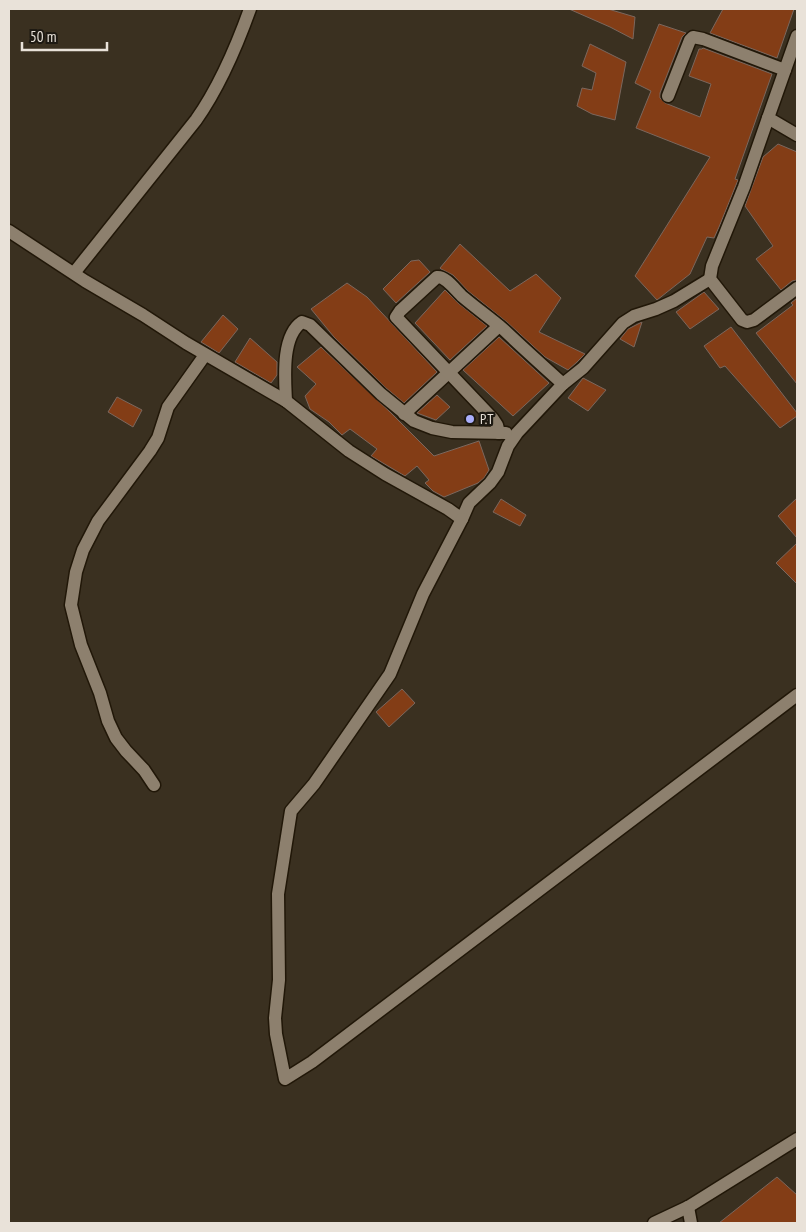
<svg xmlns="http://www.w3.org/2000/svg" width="806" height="1232" font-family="'PT Sans Narrow',sans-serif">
<rect width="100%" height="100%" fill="#3a3020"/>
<g fill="#833d16" stroke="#7b675d">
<path d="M569,9H608L635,17L633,39L610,27Z"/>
<path d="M723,9H794L777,58L710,33Z"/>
<path d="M659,24L686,33L682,37L660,93V98L665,103L700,117L711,84L689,76L699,49H702L703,48L772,74L735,179L738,180L719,227L714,238L707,237L690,274L657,300L635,276L710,157L636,128L651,91L635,83Z"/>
<path d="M590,44L626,62L615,120L592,114L577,106L582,88L592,90L596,73L582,66Z"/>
<path d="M778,144L797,152V280L792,281L781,290L756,259L773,246L745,206L763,157Z"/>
<path d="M460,244L510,291L536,274L561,298L539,332L585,354L577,362L568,370L545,357L508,323L468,291L453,275L441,269L440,268Z"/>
<path d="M419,260L430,272L396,303L383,289L411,261Z"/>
<path d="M347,283L367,297L437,372L404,403L386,388L334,337L311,309Z"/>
<path d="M445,290L458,303L487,326L450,360L415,323Z"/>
<path d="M704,292L719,309L690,329L676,312Z"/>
<path d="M797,298V384L756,333L793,305L791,303Z"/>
<path d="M223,315L238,329L219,353L201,342Z"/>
<path d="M642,322L634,347L620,339L628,329Z"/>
<path d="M731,327L797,413V416L780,428L725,366L720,368L704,346Z"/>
<path d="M499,337L549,383L513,416L463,370Z"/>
<path d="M250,338L277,362V375L271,383L235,362Z"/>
<path d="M321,347L390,412L434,456L479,441L489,470L484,478L478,483L444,497L433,491L425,483L429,480L417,466L405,476L371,456L377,449L350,429L342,435L329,422L310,409L305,396L316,384L297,367Z"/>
<path d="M583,378L606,390L588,411L568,398Z"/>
<path d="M437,395L450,407L436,420L417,413Z"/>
<path d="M117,397L142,410L133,427L108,412Z"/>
<path d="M797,498V538L778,516Z"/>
<path d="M501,499L526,515L520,526L493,512Z"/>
<path d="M797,543V584L776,563Z"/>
<path d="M402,689L415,703L389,727L376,712Z"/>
<path d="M777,1177L797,1195V1223H719Z"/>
</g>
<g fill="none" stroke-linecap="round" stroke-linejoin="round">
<g stroke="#211708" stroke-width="15">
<g id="minor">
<path d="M797,36L768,118L797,135"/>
<path d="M668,96L690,40L693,37L703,39L785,70"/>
<path d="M768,118L744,187L712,266L710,279L742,320L747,322L754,320L797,288"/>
<path d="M9,231L85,281L143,315L186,343L286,401L349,451L385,474L448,509L462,519L469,503L490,483L498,472L508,446L517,433L563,384L583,368L623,323L634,316L656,309L674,301L710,279"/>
<path d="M74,273L196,120C220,86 236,48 250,9"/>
<path d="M286,401C285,379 281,336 302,322L310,325L381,394L414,421L432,428L452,432L506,433"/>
<path d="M404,414L499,326"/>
<path d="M499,433L497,425L493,419L396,317L400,311L437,277C446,276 456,291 463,297C476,308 490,318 503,329C523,348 543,366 563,384"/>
<path d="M462,519L423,594L390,674L314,784L291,811L278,894L279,980L275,1018L276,1034L285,1079L312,1062L797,695"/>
<path d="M154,785L144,770L126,751L116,738L108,721L100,693L81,645L71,605L76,572L83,550L98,521L150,451L158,438L168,407L205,355"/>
<path d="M688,1207L691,1223"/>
<path d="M654,1223L688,1207L797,1139"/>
</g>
</g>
<use href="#minor" stroke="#8d806e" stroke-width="12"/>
</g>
<circle fill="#abaffb" stroke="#1d1912" stroke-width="2" cx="470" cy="419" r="5"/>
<g text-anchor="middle" stroke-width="4.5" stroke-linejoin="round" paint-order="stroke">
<g font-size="14" fill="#e9e2d9" stroke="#1d1912" text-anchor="start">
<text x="480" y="424">P.T</text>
</g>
</g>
<rect width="806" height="1232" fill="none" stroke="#e9e2d9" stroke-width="20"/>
<path d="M22 42v8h85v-8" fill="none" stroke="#e9e2d9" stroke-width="2.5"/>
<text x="30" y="42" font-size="15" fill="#e9e2d9" stroke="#1d1912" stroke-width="4" paint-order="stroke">50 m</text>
</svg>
